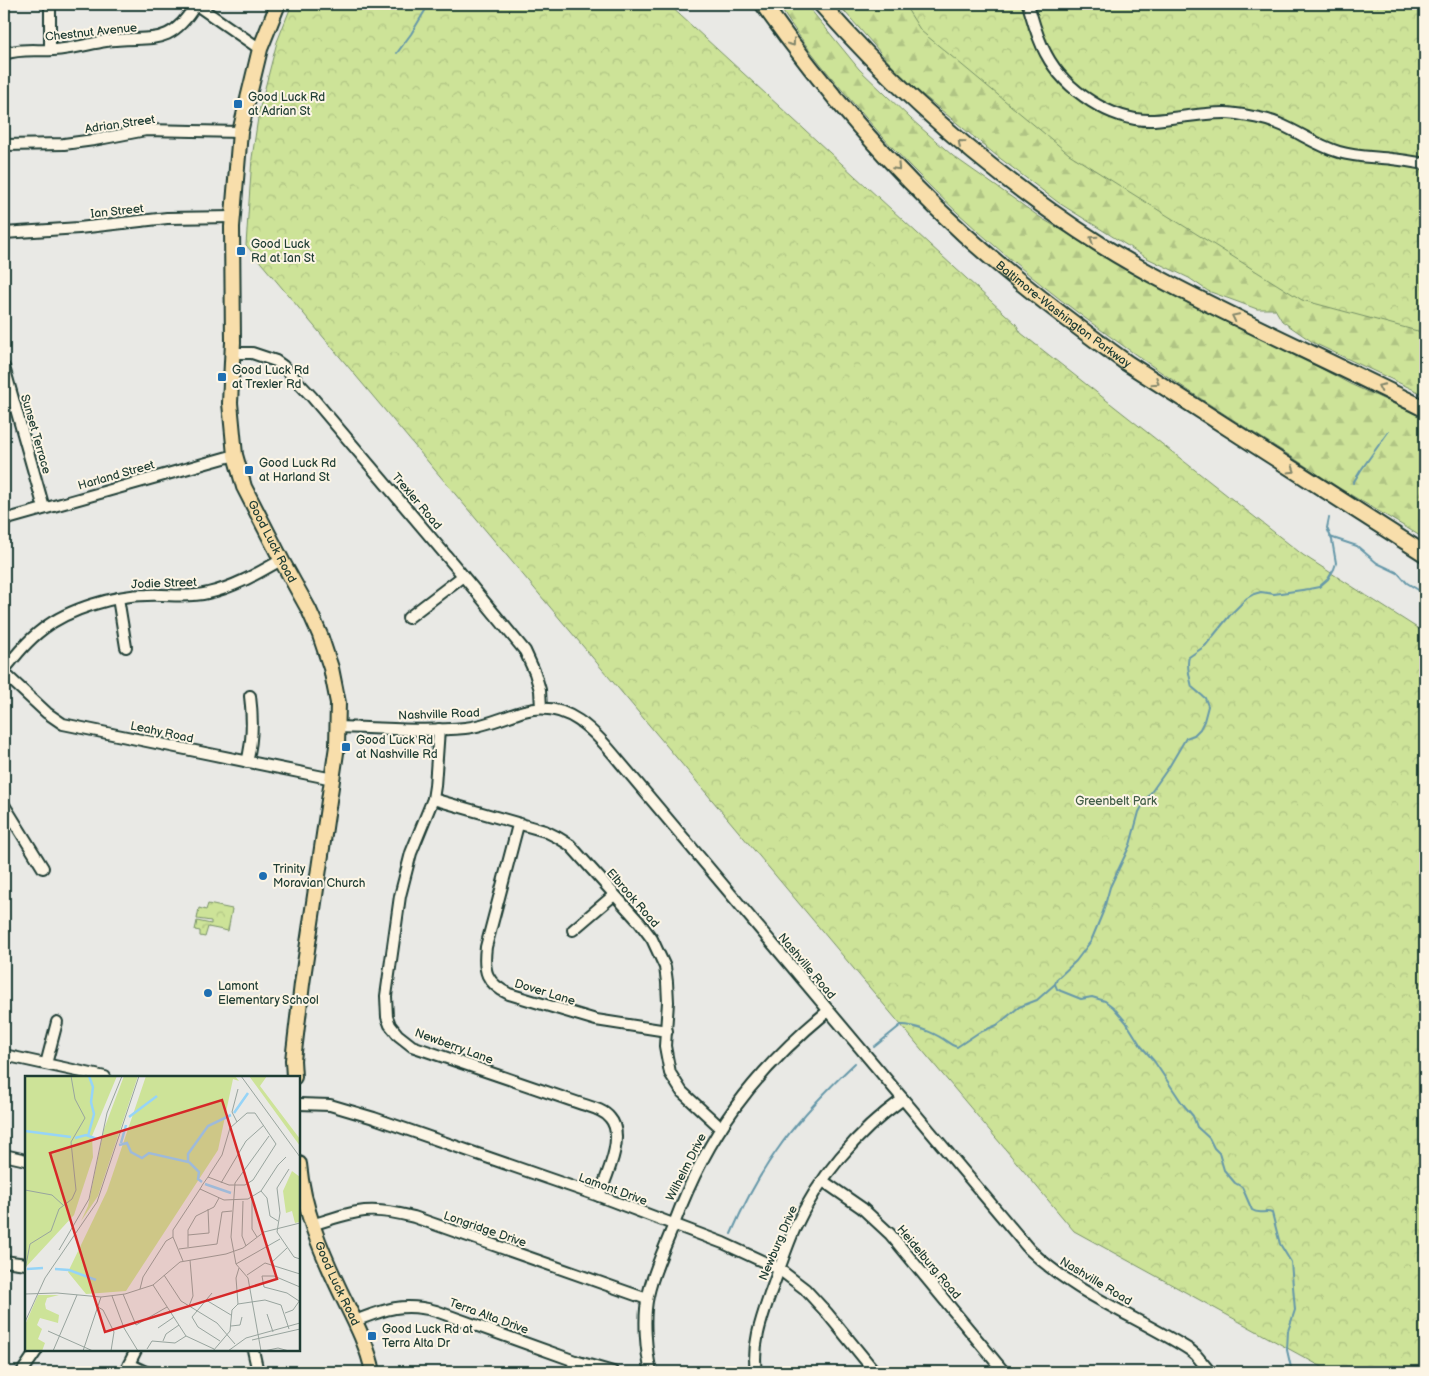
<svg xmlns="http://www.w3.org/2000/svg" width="1429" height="1376" font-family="'Balsamiq Sans',sans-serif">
<defs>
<pattern id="forest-firs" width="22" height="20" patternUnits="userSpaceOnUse" patternTransform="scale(1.25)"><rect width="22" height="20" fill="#cde398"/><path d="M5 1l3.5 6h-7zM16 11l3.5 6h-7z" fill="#b0c484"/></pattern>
<pattern id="park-crowns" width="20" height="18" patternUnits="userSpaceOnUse" patternTransform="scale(1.25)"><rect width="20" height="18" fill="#cde398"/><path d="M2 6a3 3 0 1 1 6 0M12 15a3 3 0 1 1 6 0" fill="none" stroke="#b0c484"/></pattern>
</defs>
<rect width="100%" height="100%" fill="#e9e9e5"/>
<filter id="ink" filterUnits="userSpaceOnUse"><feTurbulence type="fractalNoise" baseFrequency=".02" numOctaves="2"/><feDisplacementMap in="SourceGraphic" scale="10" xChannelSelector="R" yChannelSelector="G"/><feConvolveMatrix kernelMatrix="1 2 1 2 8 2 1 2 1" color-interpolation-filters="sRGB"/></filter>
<g filter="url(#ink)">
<g fill="url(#forest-firs)" stroke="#769066">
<path d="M778,4H806L859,69L911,119L953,156L1041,218L1146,280L1315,365L1350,384L1425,418V539C1398,522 1369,506 1341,489C1318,475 1296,459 1273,445C1122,350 984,254 866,118C835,82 803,45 778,4Z"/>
<path d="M838,4H1425V395L1314,343L1282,321L1275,309H1257L1208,291L1189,278L1147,258L1059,203L997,156L918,91L894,68Z"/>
</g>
<g fill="url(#park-crowns)" stroke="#769066">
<path d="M292,4H668L1016,324L1021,333L1303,555L1425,633V1372H1331L1074,1231L246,245L252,158L259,111L277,42Z"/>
<path d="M904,4H1425V333L1302,300L1069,154L921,31Z"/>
<path d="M208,904L232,909L228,931L208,927L205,937L200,936V931L195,930L197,921L211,924V921L197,919L199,908L206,910Z"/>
</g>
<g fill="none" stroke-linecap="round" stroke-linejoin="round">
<g stroke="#6698a9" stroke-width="2">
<path d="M397,53L411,34L429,4"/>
<path d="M1353,483L1361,470L1388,432"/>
<path d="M1330,537L1357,546L1377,563L1398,573L1407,583L1425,594"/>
<path d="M874,1047L901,1025C912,1024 934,1033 943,1039C948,1042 950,1045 957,1047L978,1033L997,1025L1019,1007L1037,1000L1055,984"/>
<path d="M731,1234C762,1161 798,1117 855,1063"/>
<path d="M1292,1372L1287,1350L1288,1331L1295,1310L1291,1262L1280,1244L1272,1213C1265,1210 1259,1215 1252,1210L1242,1187L1235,1183L1224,1170L1219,1153L1214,1148L1209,1138L1197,1127L1193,1116L1182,1103L1154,1061L1141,1046L1126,1022L1113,1007L1105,1001L1092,997L1081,999L1061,991L1057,989L1055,984L1057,979L1076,961L1091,941L1103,912L1110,887L1130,845L1139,812L1145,801L1169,767L1186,738L1194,735L1200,729L1204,721L1208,706L1205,698L1192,687C1190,679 1186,664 1189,657L1205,646L1231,614L1247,598L1254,594L1261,592L1274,594L1309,589L1319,587L1328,579L1334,569L1336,563L1332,540L1327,528L1329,518"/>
</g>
<g stroke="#1f3d34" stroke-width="14">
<g id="minor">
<path d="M195,4L260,49"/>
<path d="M1028,4C1033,21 1037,38 1046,54C1065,90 1111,122 1154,120C1178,118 1201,113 1225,113C1236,113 1248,116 1259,118C1288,123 1311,144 1339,152C1355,157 1375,157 1392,159C1403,160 1414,162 1425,164"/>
<path d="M50,8V50"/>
<path d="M4,54C20,48 37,51 53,50C72,49 88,44 106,41C150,35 169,49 196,4"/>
<path d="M4,145L64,144L94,140L146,130L240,132"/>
<path d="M4,233L79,228L167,218L233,217"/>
<path d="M232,353H252L276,361L283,366L312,397L455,566L525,651L535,673L540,690L541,708"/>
<path d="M4,367L44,508"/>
<path d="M4,520L235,455"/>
<path d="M118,598L126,647"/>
<path d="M408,618L463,576"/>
<path d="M4,670C16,655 28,640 43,629C68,609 116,595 147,595C168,594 188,598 208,593C235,587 258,573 281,560"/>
<path d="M4,673L47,713L63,724L333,779"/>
<path d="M338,727C380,728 423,732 465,728C486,726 504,717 524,711C570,698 598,736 624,767L1029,1249C1075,1294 1136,1316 1190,1350L1196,1355L1210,1372"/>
<path d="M439,729L435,786L433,799L411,853L400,896L386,996L387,1017L390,1025L398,1035L412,1046L582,1104C591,1107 604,1110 610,1118C626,1136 606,1177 599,1196"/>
<path d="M247,762C253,740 253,719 250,696"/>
<path d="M433,799L545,831L557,837L570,845L640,923L652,939L665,967L667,982L668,1002L665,1046L670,1073L682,1092L721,1128"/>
<path d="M4,805L43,868"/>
<path d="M518,825L486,947C483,971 486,983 509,994L596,1020L667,1031"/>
<path d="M573,930L614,895"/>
<path d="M4,1055L105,1077"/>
<path d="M46,1064L57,1022"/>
<path d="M299,1104L330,1105L374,1118L599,1196L723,1243L779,1269L805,1289L827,1313L875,1372"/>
<path d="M4,1155L26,1160"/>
<path d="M823,1181L862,1208L890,1234L1004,1372"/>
<path d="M312,1225C355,1211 368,1205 414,1217L647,1299"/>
<path d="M4,1261L26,1264"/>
<path d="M355,1321C385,1309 404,1302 436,1311L575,1361L613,1372"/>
<path d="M253,1350L258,1372"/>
<path d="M129,1364L146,1372"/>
<path d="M22,1372L37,1350"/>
<path d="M125,1372L136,1350"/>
<path d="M571,1372L575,1361"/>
<path d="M651,1372C646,1351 643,1318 648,1296C653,1271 665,1248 674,1224C708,1133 753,1073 828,1011"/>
<path d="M756,1372C752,1345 761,1320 770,1294C778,1273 785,1251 794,1230C818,1178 857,1132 903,1099"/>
</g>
</g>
<g stroke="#1f3d34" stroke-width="18">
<g id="major">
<path id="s1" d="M278,4L260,49L240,132L232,227L233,342L230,403L235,455L244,487L283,563L309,610L320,635L331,668L338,703L337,746L302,984L293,1060L294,1077"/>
<path id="s2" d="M299,1164C303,1209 321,1251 340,1291C353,1318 367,1343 373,1372"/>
</g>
</g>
<g stroke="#1f3d34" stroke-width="19">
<g id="highway">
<path id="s3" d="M763,4C822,87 889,165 964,234C1015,280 1070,322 1127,363L1425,554"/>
<path d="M821,4C903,97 996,178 1101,245C1152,277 1207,303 1262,330C1316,356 1371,382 1425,409"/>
</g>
</g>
<use href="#minor" stroke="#fcf5e5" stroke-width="10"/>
<use href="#major" stroke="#f8deab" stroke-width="14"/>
<use href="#highway" stroke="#f8deab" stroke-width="15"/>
</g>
<defs><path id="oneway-chevron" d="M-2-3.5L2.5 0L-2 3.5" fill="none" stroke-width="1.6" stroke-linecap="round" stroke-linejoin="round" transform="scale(1.25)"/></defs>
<g stroke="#81856a">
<use href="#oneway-chevron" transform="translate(792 43) rotate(53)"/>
<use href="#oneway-chevron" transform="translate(961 143) rotate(-139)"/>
<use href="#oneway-chevron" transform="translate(897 167) rotate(46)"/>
<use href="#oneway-chevron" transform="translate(1093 239) rotate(-147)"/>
<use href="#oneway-chevron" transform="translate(1235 317) rotate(-154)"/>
<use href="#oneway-chevron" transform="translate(1156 382) rotate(34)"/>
<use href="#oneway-chevron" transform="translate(1381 387) rotate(-154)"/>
<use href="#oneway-chevron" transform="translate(1292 470) rotate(32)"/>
</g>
</g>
<g fill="#1f6fb2" stroke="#fcf5e5" stroke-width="2">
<rect x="233" y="99" width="10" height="10" rx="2.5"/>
<rect x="236" y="246" width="10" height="10" rx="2.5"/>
<rect x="217" y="372" width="10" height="10" rx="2.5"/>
<rect x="244" y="465" width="10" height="10" rx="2.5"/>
<rect x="341" y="742" width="10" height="10" rx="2.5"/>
<circle cx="263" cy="876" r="5"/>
<circle cx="208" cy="993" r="5"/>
<rect x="367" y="1331" width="10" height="10" rx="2.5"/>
</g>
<g text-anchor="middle" stroke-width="4" stroke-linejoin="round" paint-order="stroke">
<g font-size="12" fill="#1f3d34" stroke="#fcf5e5">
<text transform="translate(91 32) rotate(-6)" y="4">Chestnut Avenue</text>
<text transform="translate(120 124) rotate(-8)" y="4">Adrian Street</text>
<text transform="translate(117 211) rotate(-6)" y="4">Ian Street</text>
<text dy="4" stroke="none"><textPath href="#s3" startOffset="434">Baltimore-Washington Parkway</textPath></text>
<text transform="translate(36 434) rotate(74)" y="4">Sunset Terrace</text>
<text transform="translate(116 475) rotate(-16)" y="4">Harland Street</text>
<text transform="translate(417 501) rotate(50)" y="4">Trexler Road</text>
<text dy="4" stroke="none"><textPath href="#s1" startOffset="552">Good Luck Road</textPath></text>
<text transform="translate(164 583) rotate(-2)" y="4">Jodie Street</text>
<text transform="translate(439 714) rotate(-2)" y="4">Nashville Road</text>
<text transform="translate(162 732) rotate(12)" y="4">Leahy Road</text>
<text transform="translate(633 898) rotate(49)" y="4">Elbrook Road</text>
<text transform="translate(807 966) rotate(50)" y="4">Nashville Road</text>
<text transform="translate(545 992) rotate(17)" y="4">Dover Lane</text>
<text transform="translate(454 1046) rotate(20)" y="4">Newberry Lane</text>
<text transform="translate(686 1167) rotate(-63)" y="4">Wilhelm Drive</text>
<text transform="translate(613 1189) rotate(20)" y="4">Lamont Drive</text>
<text transform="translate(485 1229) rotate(19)" y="4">Longridge Drive</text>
<text transform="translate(778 1243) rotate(-67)" y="4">Newburg Drive</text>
<text transform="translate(929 1262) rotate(50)" y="4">Heidelburg Road</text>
<text transform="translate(1096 1281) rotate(31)" y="4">Nashville Road</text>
<text dy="4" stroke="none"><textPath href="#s2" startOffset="126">Good Luck Road</textPath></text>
<text transform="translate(489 1316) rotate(20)" y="4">Terra Alta Drive</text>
</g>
<g font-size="12" fill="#1f3d34" stroke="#fcf5e5" text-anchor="start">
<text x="248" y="101">Good Luck Rd<tspan x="248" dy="14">at Adrian St</tspan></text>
<text x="251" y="248">Good Luck<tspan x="251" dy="14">Rd at Ian St</tspan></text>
<text x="232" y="374">Good Luck Rd<tspan x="232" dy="14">at Trexler Rd</tspan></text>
<text x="259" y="467">Good Luck Rd<tspan x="259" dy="14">at Harland St</tspan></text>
<text x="356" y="744">Good Luck Rd<tspan x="356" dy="14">at Nashville Rd</tspan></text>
<text x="273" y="873">Trinity<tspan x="273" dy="14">Moravian Church</tspan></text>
<text x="218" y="990">Lamont<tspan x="218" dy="14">Elementary School</tspan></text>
<text x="382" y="1333">Good Luck Rd at<tspan x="382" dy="14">Terra Alta Dr</tspan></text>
</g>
<g font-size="12" fill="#425e48" stroke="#fcf5e5">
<text x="1116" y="805">Greenbelt Park</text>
</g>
</g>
<g transform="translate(25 1076)">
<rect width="275" height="275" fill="#e9e9e5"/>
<path d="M99,0H113L73,120L56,145L63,130L79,53ZM224,0H242L235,10L275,63V70ZM13,219H34L22,222L20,228L21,233L34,239L33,247L15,242L12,249L17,253L13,263L20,267L17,275H0V249Z" fill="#cde398"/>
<path d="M0,0H92L67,60L68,81L49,139L0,192ZM121,0H210L214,5L208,3L193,74L101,215L61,218L43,196L82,115ZM267,95L275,101V146L270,147L267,135L261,137L258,115Z" fill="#cde398"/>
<path fill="none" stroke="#96d4f7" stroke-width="2.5" d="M209,37L223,17M104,41L132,20M0,55L46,61M63,60L69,38L66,26L68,11L64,0M50,62L61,59L72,63M96,67L101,49M94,69L102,67L106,76L117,82L124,77L163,86V78L183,50L206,39M164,86L174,96L173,103L177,106M180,108L206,117M2,193L18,192M30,193L44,194L71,204"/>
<path fill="none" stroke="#98a49e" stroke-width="1" d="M216,0L275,81M212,46L207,36L213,13M264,93L252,112L255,137L252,156L269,181L275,183M196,107L221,65L239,49M175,113L199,124L223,123L236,115L253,89L261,81M0,114L27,119L38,129M236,115L242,122L245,140L253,145M227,122V153L232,161M218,125L217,160L221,170M163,159L184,157L183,133M163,171V154L171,140L189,131L194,122M154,173L192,168L197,136L207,135M34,174L64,123L82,37L97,0M158,185L148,161V154L152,148L175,113L178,108L183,101L186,96L197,79L205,52L222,37H230L251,68L228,104L220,109H204L183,101M246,187L262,172M211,188L255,163M0,194L5,168L26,155L34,133L47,123L51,114L46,66L60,42L50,23L46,0M139,199L156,225L192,247L210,268M222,199L240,187L275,198M128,209L161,260L189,273M115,213L118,201L141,165L148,161M187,217L167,241L173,251L195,265M0,218L32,217L76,221L100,218L128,209L155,186L201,178L218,172L239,156L275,147M98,218L111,249L142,231M87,220L99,252L113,275M181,224L206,239M274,225L262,217L239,211L237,200H249L275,211M213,228L211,202L214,192M164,230L168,220L165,184M73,231L78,234L89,256L86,275M260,237L268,234L275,224M242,238L248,256M0,246L20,202L72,126L114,0M206,250L215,249L217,241M133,252L149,241M23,255L68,275M227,264L275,253M138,265L141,258L154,249M122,273L127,265L150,267L161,260M28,275L52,219M58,275L76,221M188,275L205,255L207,234L213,228L240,224L256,229L264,253M203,275L221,262L275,247M236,275L223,202L211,188L206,161L210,107L244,60M239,275L253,272L264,275"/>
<path fill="#d62828" fill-opacity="0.15" stroke="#d62828" stroke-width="2.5" d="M197,24L252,203L80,256L25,77Z"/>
<rect width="275" height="275" fill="none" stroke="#1f3d34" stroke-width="2.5"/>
</g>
<rect width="1429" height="1376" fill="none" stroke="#fcf5e5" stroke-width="20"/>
<rect x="10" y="10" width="1409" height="1356" fill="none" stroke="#1f3d34" stroke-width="2" filter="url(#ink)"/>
</svg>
